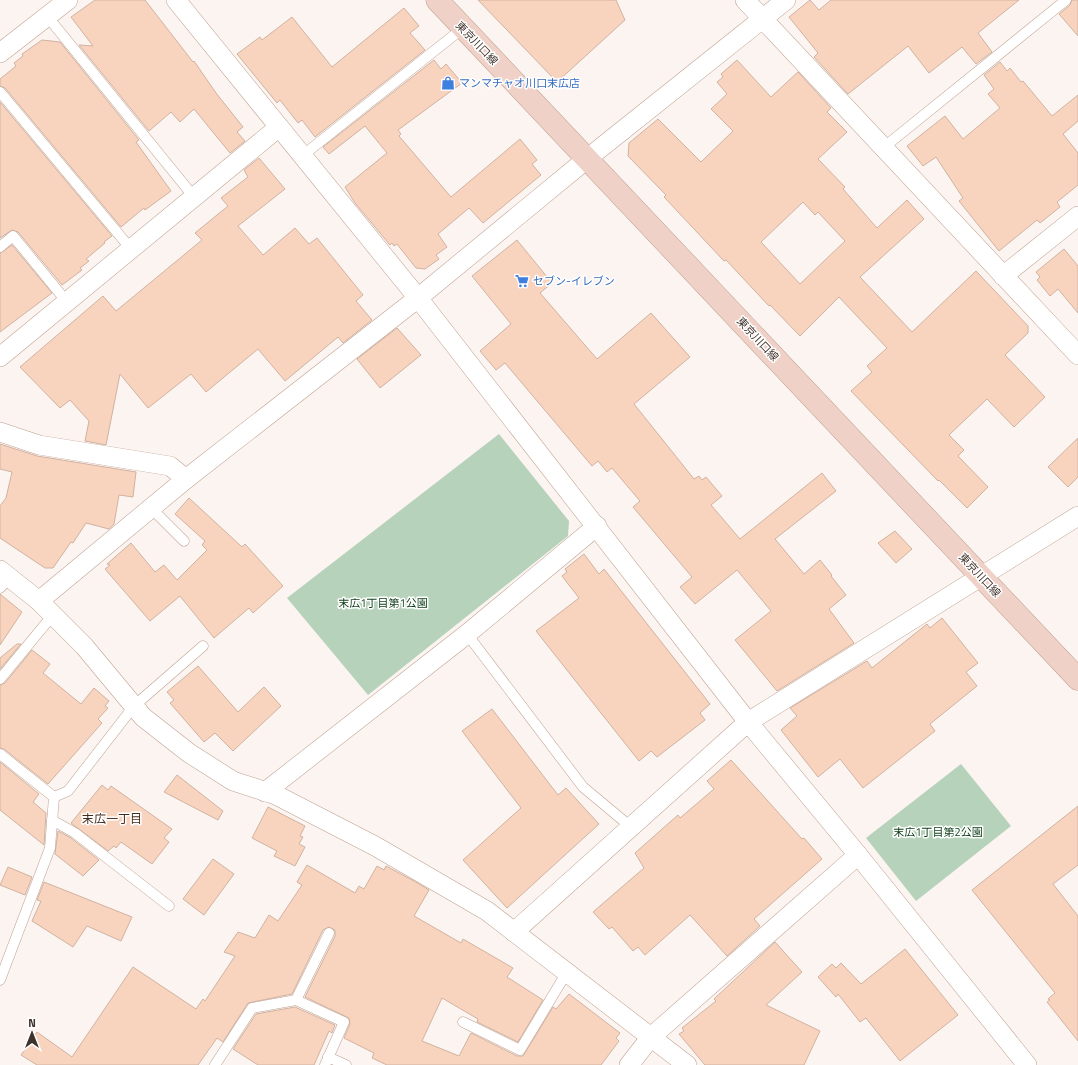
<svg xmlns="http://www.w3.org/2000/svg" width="1078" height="1065" font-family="'Titillium Web','Noto Sans JP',sans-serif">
<rect width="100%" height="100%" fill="#fbf4f1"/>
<g fill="#b7d2ba">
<path d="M499,434L569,521L568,536L368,695L287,598Z"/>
<path d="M961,764L1011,826L916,901L866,838Z"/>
</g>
<g fill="#f8d4bf" stroke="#d1b2a0" fill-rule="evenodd">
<path d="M95,0H145L193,62L194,61L216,93L243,127L237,132L245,141L230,153L194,109L180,122L171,112L149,131L79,45L93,46L71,17Z"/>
<path d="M478,0H616L625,20L557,82Z"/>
<path d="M810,0L819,10L831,0H1019L978,33L992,52L976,64L962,47L929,73L908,46L848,94L814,57L818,53L789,17Z"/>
<path d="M1072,0H1078V36L1059,14L1070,5Z"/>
<path d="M404,8L419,26L410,33L425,50L315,137L302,120L298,123L280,100L277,103L237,54L260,37L262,40L292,17L332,67Z"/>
<path d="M42,40L60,42L139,140L136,142L171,191L145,210L144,208L121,227L5,88L0,86V79L16,66L14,63L23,56L22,54Z"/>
<path d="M434,60L441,69L446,64L462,83L398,130L401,134L399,136L451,197L520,139L537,160L532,164L541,175L483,223L469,208L438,234L447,247L436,255L439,259L425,269L416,268L397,244L394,246L392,243L390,245L355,203L345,187L387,153L365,126L329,154L323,147Z"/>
<path d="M737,60L771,97L798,72L831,108L827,112L847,132L818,159L845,187L843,189L877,228L907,200L924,219L860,277L912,332L976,271L1028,326V333L1005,355L1045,397L1014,427L987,399L949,435L964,450L958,456L988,487L967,508L939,480L938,481L851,391L872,372L867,366L887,348L839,297L800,336L770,305L769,306L726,260L724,261L664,197L666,195L628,156L629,143L658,119L701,162L733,131L711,109L727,94L717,82L723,77L721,74ZM803,202L815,215L818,212L845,241L800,284L761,242Z"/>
<path d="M1000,62L1007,71L1010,68L1021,82L1023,81L1052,116L1078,95V121L1063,134L1078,153V185L1057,202L1060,207L1040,223L1037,220L999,251L959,201L963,198L936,157L923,166L907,146L945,116L963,139L1000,108L988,94L994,89L984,75Z"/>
<path d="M0,102L112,236L104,242L105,243L86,259L89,261L80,268L82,270L62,285L18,232L12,230L0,238Z"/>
<path d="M259,158L285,189L238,226L263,255L295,228L309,244L317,238L363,295L356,301L372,320L343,343L338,337L285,381L258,349L206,392L191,374L148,408L120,374L106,445L85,441L89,421L70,400L60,408L20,367L103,296L116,311L202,240L195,233L228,206L221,198L248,177L244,170Z"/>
<path d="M517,240L552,283L540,293L597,359L651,313L690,357L634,404L694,479L699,476L702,480L706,477L722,496L711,505L740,539L822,473L836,491L775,539L804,574L820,560L832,575L831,576L846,595L829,609L854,643L777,691L735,640L771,611L737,570L695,604L680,587L692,577L633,507L640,501L612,468L607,472L598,461L592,466L505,363L496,370L480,351L511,324L472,276Z"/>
<path d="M12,245L52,293L0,332V253Z"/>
<path d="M1064,249L1078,266V313L1058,289L1050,296L1037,280L1040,277L1036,272Z"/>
<path d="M397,328L421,355L380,388L357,359Z"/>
<path d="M1078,438V477L1068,487L1048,467Z"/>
<path d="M0,444L37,456L136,472L133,497L119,495L114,524L109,529L86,523L73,543L71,542L53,568H45L0,538V506L6,498L12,472L0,469Z"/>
<path d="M189,498L242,547L245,544L283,586L253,613L249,608L214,638L180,596L150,621L105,569L110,565L107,564L131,543L155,572L164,565L177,580L207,550L202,545L205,541L175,514Z"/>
<path d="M895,531L912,549L896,563L878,543Z"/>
<path d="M584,554L599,574L604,569L710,704L700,713L705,720L657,757L651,751L639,761L536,631L579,598L562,576L567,572L565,569Z"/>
<path d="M0,594L22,612L0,645Z"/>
<path d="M942,618L978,663L966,672L977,686L930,724L935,731L863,788L840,759L818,777L781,730L797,716L790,708L867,661L872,668L927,624L930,628Z"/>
<path d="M17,644H21L0,669V658Z"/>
<path d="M32,650L50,664L43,673L81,704L94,688L109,701L105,706L108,708L98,719L102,723L48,784L4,749L0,748V685L5,683Z"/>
<path d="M198,666L238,712L264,687L281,706L233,751L215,733L204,742L170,703L174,700L167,692Z"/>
<path d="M492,709L558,795L566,788L599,824L507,908L463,860L521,808L462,731Z"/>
<path d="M731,760L802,839L804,838L822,859L754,919L760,926L727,956L690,915L645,955L638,947L633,951L612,927L609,929L593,912L644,868L635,853L678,815L680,818L714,789L707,781Z"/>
<path d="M0,762L39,794L33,802L46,813L44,845L0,810Z"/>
<path d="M177,775L223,811L218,820L164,792Z"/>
<path d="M102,785L108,790L111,786L172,829L164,838L169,842L152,864L121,842L116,848L114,846L108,851L71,823Z"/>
<path d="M1078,806V865L1053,884L1078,916V1041L1047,1002L1050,1000L1048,999L1055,993L972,890Z"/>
<path d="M268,807L305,826L300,836L303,837L299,844L305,847L295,866L274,856L277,851L252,838Z"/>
<path d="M58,831L71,838L99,860L83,876L55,854Z"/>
<path d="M213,859L234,874L204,915L183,899Z"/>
<path d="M307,865L355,893L359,886L364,889L377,866L384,870L386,866L414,881L429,890L414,916L461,943L463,939L513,968L507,977L543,1000L518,1042L477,1022L478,1019L442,998L422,1041L459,1056L471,1033L517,1056H523L553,1007L556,1009L569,994L620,1033L616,1038L619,1041L601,1065H387L372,1058L374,1053L344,1038L350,1024L349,1018L305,997L335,936V930L329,927L323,930L292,994L248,1003L223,1042L217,1038L198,1065H37L21,1055L37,1032L72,1057L133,967L196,1009L203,999L205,1001L235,956L224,952L238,932L255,938L269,915L278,921L302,885L297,882Z"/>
<path d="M8,867L32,877L25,895L0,885Z"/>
<path d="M44,882L132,917L121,941L87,926L73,947L32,921L41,901L37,900Z"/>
<path d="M775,942L802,972L766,1005L820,1031L804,1065H705L679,1034L684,1031L682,1028L716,1001L714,999Z"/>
<path d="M905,949L958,1015L900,1061L866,1018L860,1022L838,994L836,997L818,977L832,964L836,968L841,963L861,984Z"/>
<path d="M295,1007L335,1025L332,1033L329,1031L314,1065H258L233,1049L256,1014Z"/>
</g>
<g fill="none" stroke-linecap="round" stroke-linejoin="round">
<g stroke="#bfa190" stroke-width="11">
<g id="service">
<path d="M47,16L194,197"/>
<path d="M0,92L131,249"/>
<path d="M883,148L1066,0"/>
<path d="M302,156L463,28"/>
<path d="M0,247L13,236L67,302"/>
<path d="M152,509L184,541"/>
<path d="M0,588L9,578"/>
<path d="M467,634L583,787L631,827"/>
<path d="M0,679L52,616"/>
<path d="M0,754L54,797"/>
<path d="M54,797L68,791L134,706L203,646"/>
<path d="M52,820L75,833L169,906"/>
<path d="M0,980L50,848L54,797"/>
<path d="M296,1000L344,1022L325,1065"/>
<path d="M463,1022L520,1050L567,972"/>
<path d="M328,1057L346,1065"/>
<path d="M215,1065L252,1008L296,1000L329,933"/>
</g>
</g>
<g stroke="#bfa190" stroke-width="20">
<g id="minor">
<path d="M176,0L418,298L748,722L858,855L1027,1065"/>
<path d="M745,0L1078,355"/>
<path d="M0,53L68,0"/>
<path d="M1003,276L1078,216"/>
<path d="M0,357L279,127"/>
<path d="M0,432L39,445L170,466L186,479"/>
<path d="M0,570L39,601L84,646L143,717L189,753L233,781L276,795L375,846L487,911L687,1065"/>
<path d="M39,601L186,479L418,298L588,158L786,0"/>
<path d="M265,792L467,634L597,526"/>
<path d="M514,932L748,722L1078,516"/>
<path d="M629,1065L651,1037L858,855"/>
</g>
</g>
<g stroke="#bfa190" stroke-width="23">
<path id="secondary" d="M437,0L1078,679"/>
</g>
<use href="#service" stroke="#fff" stroke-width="10"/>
<use href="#minor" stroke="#fff" stroke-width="19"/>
<use href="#secondary" stroke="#f0d1c7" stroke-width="22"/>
</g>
<defs>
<g id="shop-bare" transform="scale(1.08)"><path d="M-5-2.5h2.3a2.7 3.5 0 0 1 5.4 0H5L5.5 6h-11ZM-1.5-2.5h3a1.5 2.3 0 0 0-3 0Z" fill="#3f7fe0" stroke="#fff" stroke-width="2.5" paint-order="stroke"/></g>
<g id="supermarket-bare" transform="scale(1.08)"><path d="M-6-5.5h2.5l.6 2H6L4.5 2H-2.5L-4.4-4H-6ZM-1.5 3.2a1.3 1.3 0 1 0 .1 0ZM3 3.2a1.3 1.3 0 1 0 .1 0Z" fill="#3f7fe0" stroke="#fff" stroke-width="2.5" paint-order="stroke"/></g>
</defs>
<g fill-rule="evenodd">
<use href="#shop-bare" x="448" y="83"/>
<use href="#supermarket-bare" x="522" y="281"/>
</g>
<g text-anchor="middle" stroke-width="3" stroke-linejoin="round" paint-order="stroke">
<g font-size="11" fill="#3f322b" stroke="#fff">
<text transform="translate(477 43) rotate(46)" y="4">東京川口線</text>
<text transform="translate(758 339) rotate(47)" y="4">東京川口線</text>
<text transform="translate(980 575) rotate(47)" y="4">東京川口線</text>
</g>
<g font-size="11" fill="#366cbe" stroke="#fff" text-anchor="start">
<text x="459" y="87">マンマチャオ川口末広店</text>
<text x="533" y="285">セブン-イレブン</text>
</g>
<g font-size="11" fill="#0c3b17" stroke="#fff">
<text x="383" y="607">末広1丁目第1公園</text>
<text x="938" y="836">末広1丁目第2公園</text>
</g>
<g font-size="12" fill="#452d1e" stroke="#fff">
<text x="112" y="823">末広一丁目</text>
</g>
</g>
<g transform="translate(32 1033)" stroke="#ffffff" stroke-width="3" paint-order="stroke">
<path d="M0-3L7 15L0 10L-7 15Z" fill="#3f322b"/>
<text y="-6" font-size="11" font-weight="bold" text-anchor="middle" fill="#3f322b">N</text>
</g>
</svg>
